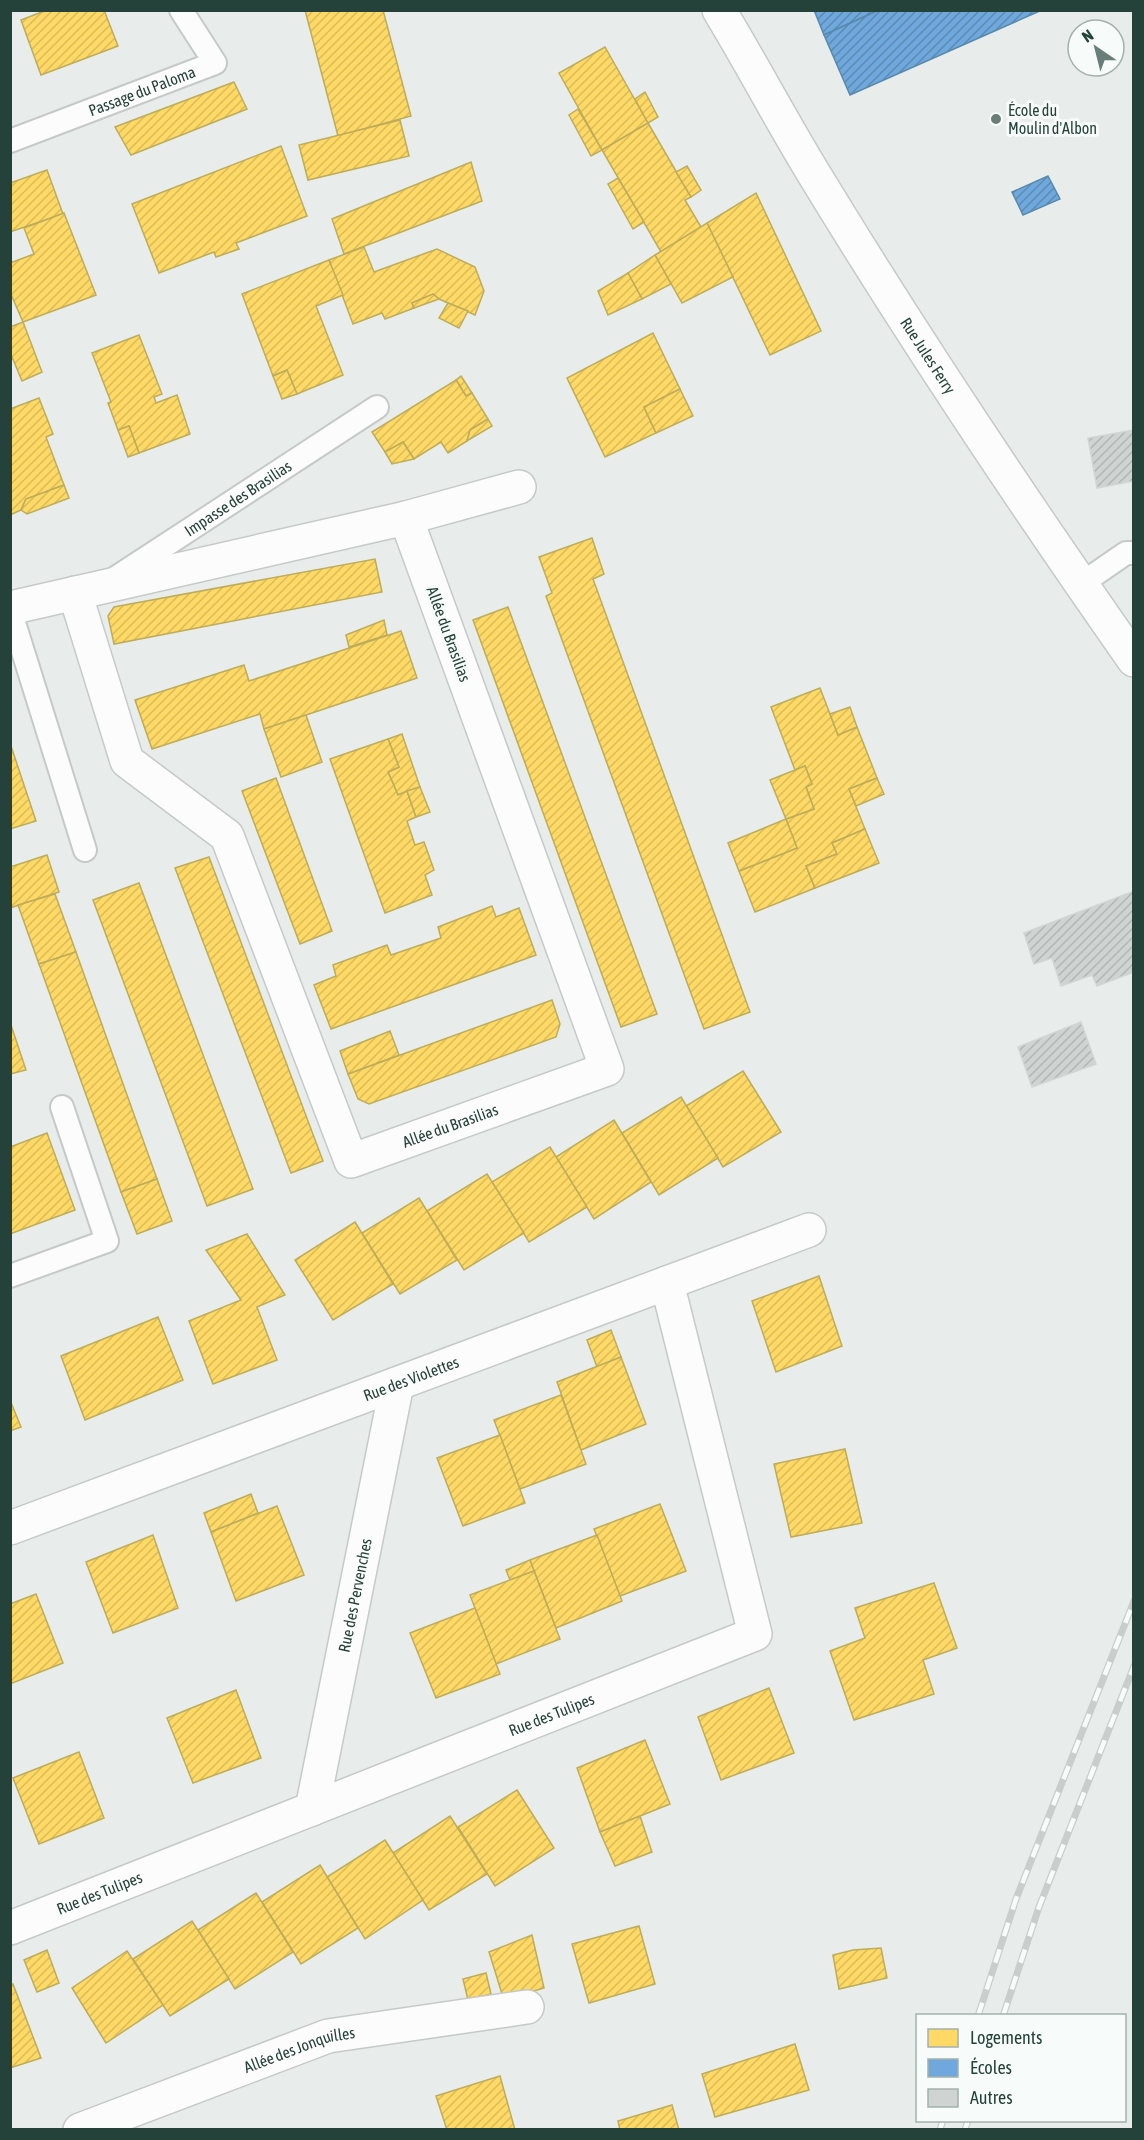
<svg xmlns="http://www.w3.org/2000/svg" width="1144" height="2140" font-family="'Asap Condensed',sans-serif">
<defs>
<pattern id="homes-hatch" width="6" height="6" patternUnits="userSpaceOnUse" patternTransform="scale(1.5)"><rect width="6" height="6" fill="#ffd966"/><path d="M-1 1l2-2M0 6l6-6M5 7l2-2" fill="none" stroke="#dabb59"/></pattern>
<pattern id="schools-hatch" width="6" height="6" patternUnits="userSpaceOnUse" patternTransform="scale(1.5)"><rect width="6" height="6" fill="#6fa8dc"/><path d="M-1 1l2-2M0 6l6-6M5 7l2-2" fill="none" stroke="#5b8ab3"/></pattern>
<pattern id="building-hatch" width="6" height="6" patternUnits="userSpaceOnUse" patternTransform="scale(1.5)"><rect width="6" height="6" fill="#cfd4d2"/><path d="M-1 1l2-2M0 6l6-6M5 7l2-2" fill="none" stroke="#b2b7b5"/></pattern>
</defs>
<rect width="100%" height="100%" fill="#e8edeb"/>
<g fill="url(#homes-hatch)" stroke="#bdac59" stroke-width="1.5">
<path d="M47,10H104L118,46L41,75L21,20Z"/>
<path d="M305,10H383L411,116L338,136Z"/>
<path d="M605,47L648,123L602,150L559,73Z"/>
<path d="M234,82L247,109L131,155L115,127Z"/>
<path d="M645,92L658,117L648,123L635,99Z"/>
<path d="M578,109L602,150L591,156L569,115Z"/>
<path d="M400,120L409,156L308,180L299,145Z"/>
<path d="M648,123L691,197L685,200L701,227L661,252L602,150Z"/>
<path d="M281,146L307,216L236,243L239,249L216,257L214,252L159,273L132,204Z"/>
<path d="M471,162L482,201L344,254L332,219Z"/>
<path d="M687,166L701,190L691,197L676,172Z"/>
<path d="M47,170L63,214L10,232V183Z"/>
<path d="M618,178L644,222L633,229L608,184Z"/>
<path d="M756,193L821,331L770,355L707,223Z"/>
<path d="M64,213L96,295L23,322L10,292V263L34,254L24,228Z"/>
<path d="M707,223L733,277L682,303L655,255Z"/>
<path d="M364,247L374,272L437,249L475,267L484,291L475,315L439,299L433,294L412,303L414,308L385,319L382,313L353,324L329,260Z"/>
<path d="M655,255L671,284L642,299L628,273Z"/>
<path d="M329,260L343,295L316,306L343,375L297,394L287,370L273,376L242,294Z"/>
<path d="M628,273L642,299L608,315L598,291Z"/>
<path d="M433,294L439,299L414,308L412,303Z"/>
<path d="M448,303L468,311L459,328L439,318Z"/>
<path d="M23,322L42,372L22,381L10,352V327Z"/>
<path d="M653,333L680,389L644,407L656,433L605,457L567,378Z"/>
<path d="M139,335L162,394L154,397L156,403L177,395L190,434L139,453L129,426L118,430L108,403L111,402L92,353Z"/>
<path d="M287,370L297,394L282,399L273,376Z"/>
<path d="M461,376L472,393L466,396L456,380Z"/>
<path d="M456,380L466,396L472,393L488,419L470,430L467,441L448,453L441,442L414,459L403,442L385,452L372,432Z"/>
<path d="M680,389L693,416L656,433L644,407Z"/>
<path d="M39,398L53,434L46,437L64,485L26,499L21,510L10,515V409Z"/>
<path d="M488,419L492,426L467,441L470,430Z"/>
<path d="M129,426L139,453L128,457L118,430Z"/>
<path d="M403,442L414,459L392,464L385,452Z"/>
<path d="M64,485L69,498L27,514L21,510L26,499Z"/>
<path d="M592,538L604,574L593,579L750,1012L704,1029L546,596L552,593L539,557Z"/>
<path d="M375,559L382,592L114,644L108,616L114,607Z"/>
<path d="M508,607L657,1014L621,1027L473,620Z"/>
<path d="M384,620L387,635L349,647L346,635Z"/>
<path d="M401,631L417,678L264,729L260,714L152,749L135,700L244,665L249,681Z"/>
<path d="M820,688L838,735L857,727L877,778L849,789L865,829L832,843L837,854L806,866L815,888L755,912L739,871L797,848L786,819L814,809L806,787L812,784L805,766L795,770L771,707Z"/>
<path d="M850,707L857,727L838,735L830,714Z"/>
<path d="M306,715L322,762L281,777L264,729Z"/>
<path d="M402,734L420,787L398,795L388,772L399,767L388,739Z"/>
<path d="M388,739L399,767L388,772L398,795L407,791L416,817L407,821L415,845L424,842L434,870L425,875L432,895L385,913L330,759Z"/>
<path d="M10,743L36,821L10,829Z"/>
<path d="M805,766L812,784L806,787L814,809L786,819L770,780Z"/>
<path d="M276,778L332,931L300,944L242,791Z"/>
<path d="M877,778L884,794L856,806L849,789Z"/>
<path d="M420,787L430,812L416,817L407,791Z"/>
<path d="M786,819L797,848L739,871L728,843Z"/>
<path d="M865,829L879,863L815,888L806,866L837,854L832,843Z"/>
<path d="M47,855L59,892L10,908V867Z"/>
<path d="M209,857L323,1161L291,1173L175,868Z"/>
<path d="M139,883L253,1189L207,1206L93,900Z"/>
<path d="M55,894L76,952L39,964L18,905Z"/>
<path d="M492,906L496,917L519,908L536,955L331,1029L314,985L336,976L333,965L387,945L391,955L441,938L438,927Z"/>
<path d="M76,952L157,1179L121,1192L39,964Z"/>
<path d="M552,1000L560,1024L556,1037L369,1104L358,1099L348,1074Z"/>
<path d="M10,1022L26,1070L10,1074Z"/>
<path d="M390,1031L399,1055L348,1074L340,1051Z"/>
<path d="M743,1071L781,1132L723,1167L686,1106Z"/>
<path d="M681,1097L718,1158L659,1195L622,1133Z"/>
<path d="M614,1120L651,1182L594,1219L556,1157Z"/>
<path d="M47,1133L75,1210L10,1234V1147Z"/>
<path d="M550,1147L587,1207L529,1242L492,1182Z"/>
<path d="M487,1174L524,1233L464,1270L427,1211Z"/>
<path d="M157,1179L172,1221L137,1234L121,1192Z"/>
<path d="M419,1198L457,1260L400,1294L362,1233Z"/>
<path d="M355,1222L393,1284L333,1320L295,1260Z"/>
<path d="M247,1234L285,1295L257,1307L277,1360L213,1384L189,1321L241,1300L206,1250Z"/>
<path d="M819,1276L842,1346L776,1372L752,1301Z"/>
<path d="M158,1317L183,1380L85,1420L61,1356Z"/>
<path d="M611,1330L621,1357L597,1367L587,1340Z"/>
<path d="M621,1357L646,1424L581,1450L557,1382Z"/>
<path d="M561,1395L586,1464L520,1489L494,1420Z"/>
<path d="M10,1400L21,1427L10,1431Z"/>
<path d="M500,1435L525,1503L463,1526L437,1458Z"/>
<path d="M845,1449L862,1523L791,1537L774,1464Z"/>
<path d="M251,1494L258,1513L211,1532L204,1513Z"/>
<path d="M660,1504L686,1571L620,1596L594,1529Z"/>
<path d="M277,1506L304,1575L236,1601L211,1532Z"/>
<path d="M153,1535L178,1608L113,1633L86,1562Z"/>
<path d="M597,1535L622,1601L556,1628L530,1560Z"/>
<path d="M530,1560L534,1571L510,1580L506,1570Z"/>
<path d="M534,1571L560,1639L496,1664L470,1595Z"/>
<path d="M934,1583L957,1648L923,1660L934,1694L854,1720L830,1651L865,1638L855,1608Z"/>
<path d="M36,1594L63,1663L10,1684V1604Z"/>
<path d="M475,1608L500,1674L436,1698L410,1633Z"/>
<path d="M769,1688L794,1753L721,1780L698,1717Z"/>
<path d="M236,1690L261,1758L193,1783L167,1718Z"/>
<path d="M645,1740L670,1804L600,1832L577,1768Z"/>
<path d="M79,1752L104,1818L39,1844L13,1778Z"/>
<path d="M517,1790L554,1848L495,1886L458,1827Z"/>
<path d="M450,1816L487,1874L429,1910L393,1853Z"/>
<path d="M640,1816L652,1852L615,1866L600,1832Z"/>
<path d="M385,1840L423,1900L365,1939L327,1877Z"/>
<path d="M320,1865L358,1928L301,1964L262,1902Z"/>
<path d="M256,1893L293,1952L235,1989L198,1930Z"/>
<path d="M192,1921L229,1979L170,2016L133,1959Z"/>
<path d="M639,1926L655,1984L589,2003L572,1944Z"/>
<path d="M532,1935L544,1988L510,1998L503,1997L489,1952Z"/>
<path d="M881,1948L887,1978L839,1989L833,1955L853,1950Z"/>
<path d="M47,1950L59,1983L37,1992L24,1960Z"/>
<path d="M127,1951L163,2005L106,2043L72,1988Z"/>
<path d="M486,1973L491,1994L468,2000L463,1979Z"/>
<path d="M13,1984L41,2058L10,2068V1985Z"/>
<path d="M795,2044L809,2090L715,2117L702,2074Z"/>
<path d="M500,2076L515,2130H447L436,2096Z"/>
<path d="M672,2105L679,2130H620L618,2121Z"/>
</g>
<g fill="url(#schools-hatch)" stroke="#5889ab" stroke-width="1.5">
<path d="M814,10H879L824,35Z"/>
<path d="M879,10H1042L850,95L824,35Z"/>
<path d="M1048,176L1060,199L1023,215L1012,192Z"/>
</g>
<g fill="url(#building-hatch)" stroke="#d1d6d4" stroke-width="1.5">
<path d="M1134,430V481L1097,488L1088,438Z"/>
<path d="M1134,891V972L1097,986L1092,975L1061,986L1052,958L1034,964L1024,933Z"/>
<path d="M1081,1022L1096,1064L1032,1087L1018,1047Z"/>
</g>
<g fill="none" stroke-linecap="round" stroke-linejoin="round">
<g stroke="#c5cac8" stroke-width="26">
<g id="lane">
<path id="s1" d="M10,141L215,63L181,10"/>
<path id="s2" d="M114,579L377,407"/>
<path d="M1081,584L1126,553H1134"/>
<path d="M10,610L85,850"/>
<path d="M10,1276L107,1241L62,1107"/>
</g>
</g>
<g stroke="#c5cac8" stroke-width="36">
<g id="street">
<path id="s3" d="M719,10C753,66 783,124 817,179C917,343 1024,503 1134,660"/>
<path id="s4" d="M75,593L127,761L227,836L351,1161L607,1069L406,518"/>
<path d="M10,608L406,518L519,487"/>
<path id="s5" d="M10,1528L809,1230"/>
<path id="s6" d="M312,1809L397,1384"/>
<path id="s7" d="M10,1928L755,1634L667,1283"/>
<path id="s8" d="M80,2130L328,2036L527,2007"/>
</g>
</g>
<use href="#lane" stroke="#fcfcfc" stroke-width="22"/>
<use href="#street" stroke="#fcfcfc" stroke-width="33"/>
<g stroke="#c9cdcc" stroke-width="7">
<g id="rail">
<path d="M978,2016L1016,1899L1134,1601"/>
<path d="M1003,2016L1039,1907L1134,1666"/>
<path d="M940,2130L943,2120"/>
<path d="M965,2130L968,2120"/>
</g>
</g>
<use href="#rail" stroke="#f7fbf9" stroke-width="4.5" stroke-dasharray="14" stroke-linecap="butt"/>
</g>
<circle fill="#697e78" stroke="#f7fbf9" stroke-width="2" cx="996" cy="119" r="6"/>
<g text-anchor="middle" stroke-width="6" stroke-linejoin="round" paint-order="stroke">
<g font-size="16" fill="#24423a" stroke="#f7fbf9">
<text dy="6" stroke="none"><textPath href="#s1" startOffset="141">Passage du Paloma</textPath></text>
<text dy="6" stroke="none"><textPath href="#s3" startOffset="404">Rue Jules Ferry</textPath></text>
<text dy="6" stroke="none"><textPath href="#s2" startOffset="148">Impasse des Brasilias</textPath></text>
<text transform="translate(449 634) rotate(70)" y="6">Allée du Brasilias</text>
<text dy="6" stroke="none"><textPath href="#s4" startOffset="754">Allée du Brasilias</textPath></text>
<text dy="6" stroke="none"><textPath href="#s5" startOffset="428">Rue des Violettes</textPath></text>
<text dy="6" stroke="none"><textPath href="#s6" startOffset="218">Rue des Pervenches</textPath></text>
<text dy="6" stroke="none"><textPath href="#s7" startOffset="582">Rue des Tulipes</textPath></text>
<text dy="6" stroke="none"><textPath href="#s7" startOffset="96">Rue des Tulipes</textPath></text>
<text dy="6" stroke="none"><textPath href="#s8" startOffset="234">Allée des Jonquilles</textPath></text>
</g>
<g font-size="16" fill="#24423a" stroke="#f7fbf9" text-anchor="start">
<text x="1008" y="116">École du<tspan x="1008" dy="18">Moulin d'Albon</tspan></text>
</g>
</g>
<rect width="1144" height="2140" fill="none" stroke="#24423a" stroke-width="24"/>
<rect x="916" y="2014" width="210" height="108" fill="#f7fbf9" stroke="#a3b1ad" stroke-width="1.5"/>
<rect x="928" y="2029" width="30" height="18" fill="#ffd966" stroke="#a3b1ad" stroke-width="1.5"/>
<text x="970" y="2044" font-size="18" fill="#24423a">Logements</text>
<rect x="928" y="2059" width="30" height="18" fill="#6fa8dc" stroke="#a3b1ad" stroke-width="1.5"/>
<text x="970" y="2074" font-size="18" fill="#24423a">Écoles</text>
<rect x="928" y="2089" width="30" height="18" fill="#cfd4d2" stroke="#a3b1ad" stroke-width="1.5"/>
<text x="970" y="2104" font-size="18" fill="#24423a">Autres</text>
<g transform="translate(1096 48) rotate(325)"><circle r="28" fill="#f7fbf9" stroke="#a3b1ad" stroke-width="1.5"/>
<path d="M0-4.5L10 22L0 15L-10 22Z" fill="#697e78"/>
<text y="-9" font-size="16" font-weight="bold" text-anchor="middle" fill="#24423a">N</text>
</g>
</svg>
